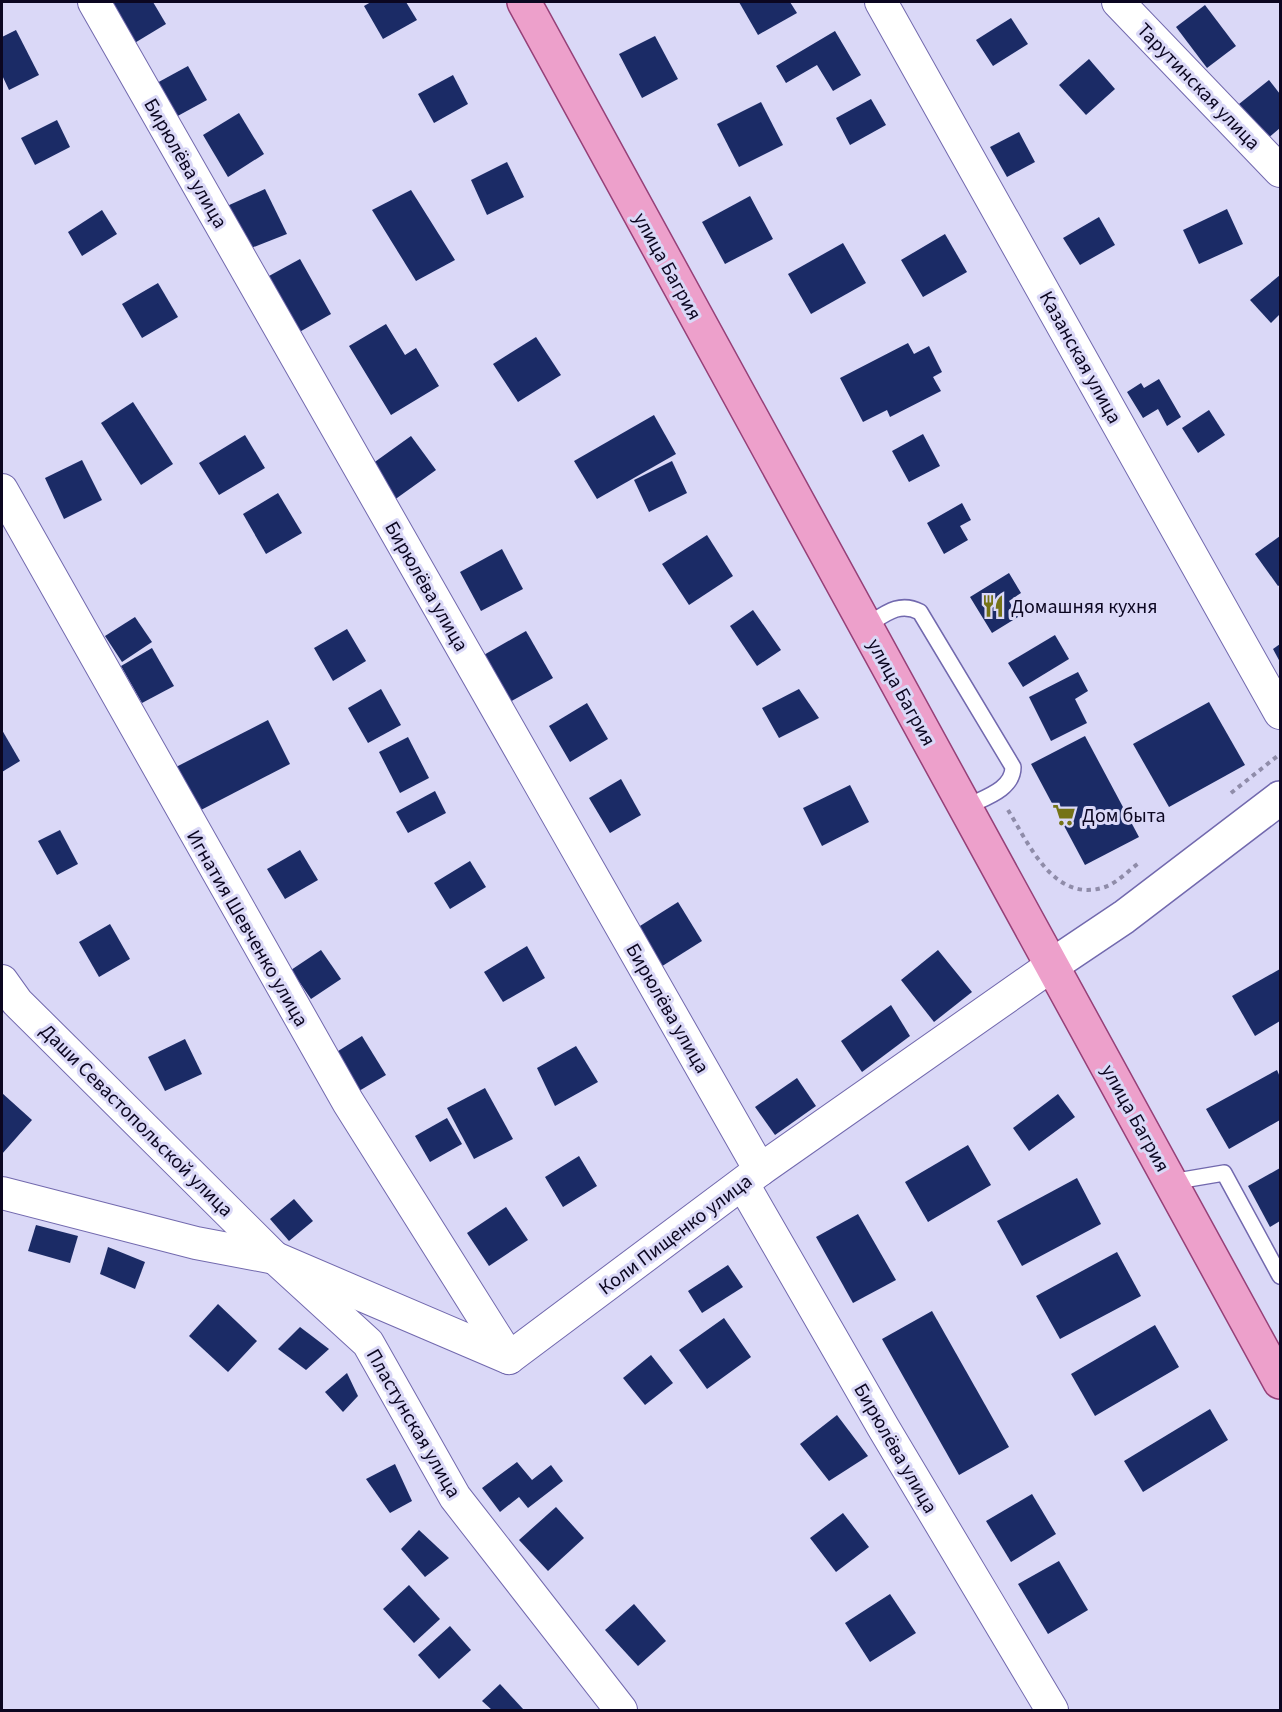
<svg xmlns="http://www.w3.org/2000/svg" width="1282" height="1712" font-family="'Source Sans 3',sans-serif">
<rect width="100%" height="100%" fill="#dad8f7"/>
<g fill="#1b2b66">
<path d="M101,2H153L166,24L128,47Z"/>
<path d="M371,2H406L417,20L383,39L364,6Z"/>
<path d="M739,2H790L797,13L758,35Z"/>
<path d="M1205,5L1236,46L1207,68L1176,27Z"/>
<path d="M1011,18L1028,44L993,66L976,40Z"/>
<path d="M16,30L39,75L9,90L2,75V37Z"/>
<path d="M835,31L861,75L833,91L817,65L786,83L776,66Z"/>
<path d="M655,36L678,79L642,98L619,54Z"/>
<path d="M1089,59L1115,89L1086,115L1059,85Z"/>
<path d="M188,66L207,100L174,118L155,84Z"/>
<path d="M453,75L468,104L434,123L418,94Z"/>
<path d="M1269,80L1280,94V128L1267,139L1239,104Z"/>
<path d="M871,99L886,125L850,145L836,118Z"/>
<path d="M761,102L783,145L739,167L717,124Z"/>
<path d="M239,113L264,154L228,177L203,135Z"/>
<path d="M57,120L70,147L35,165L21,138Z"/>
<path d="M1019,132L1035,162L1007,177L990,147Z"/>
<path d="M507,162L524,197L487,215L471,180Z"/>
<path d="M265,189L287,234L246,250L227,206Z"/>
<path d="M411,190L455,260L416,281L372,210Z"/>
<path d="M750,196L773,239L725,264L702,222Z"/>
<path d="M1227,209L1243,244L1199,264L1183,230Z"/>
<path d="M102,210L117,234L82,256L68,232Z"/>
<path d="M1099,217L1115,245L1080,265L1063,238Z"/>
<path d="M945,234L967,272L923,297L901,260Z"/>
<path d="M843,243L866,283L811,314L788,274Z"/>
<path d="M300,259L331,314L289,338L258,282Z"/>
<path d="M1280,275V314L1271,323L1250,300Z"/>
<path d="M158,283L178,317L142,338L122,304Z"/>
<path d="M386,324L405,355L416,348L439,386L391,415L349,346Z"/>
<path d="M536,337L561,375L518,402L493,364Z"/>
<path d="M908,343L914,354L929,346L942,372L933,377L941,391L890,417L887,410L863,422L840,378Z"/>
<path d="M1159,379L1181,417L1167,426L1158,409L1143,418L1127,392L1141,383L1144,388Z"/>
<path d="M133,402L173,464L141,485L101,423Z"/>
<path d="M1209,410L1225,435L1198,453L1182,428Z"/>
<path d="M654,415L676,454L597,499L574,461Z"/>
<path d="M923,434L940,466L909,482L892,451Z"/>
<path d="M245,435L265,468L219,495L199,463Z"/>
<path d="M411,436L436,470L390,503L365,469Z"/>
<path d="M82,460L102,500L64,519L45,478Z"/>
<path d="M672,461L687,493L649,512L634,480Z"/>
<path d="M278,493L302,533L266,554L243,514Z"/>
<path d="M962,503L971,520L960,526L968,540L944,554L927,523Z"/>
<path d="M707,535L733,576L689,605L662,564Z"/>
<path d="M1280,536V585L1278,586L1255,554Z"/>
<path d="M502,549L523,589L481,611L460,572Z"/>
<path d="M1009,573L1021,593L1009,601L1018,617L992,633L970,597Z"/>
<path d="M753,610L781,650L757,666L730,626Z"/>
<path d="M135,617L152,642L122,662L105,636Z"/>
<path d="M347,629L366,661L333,681L314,648Z"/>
<path d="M526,631L553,678L508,703L482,656Z"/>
<path d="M1055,635L1069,659L1023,687L1008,663Z"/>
<path d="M1280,644V662L1273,649Z"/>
<path d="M152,648L174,686L142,703L121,666Z"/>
<path d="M1078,672L1088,691L1075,699L1087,723L1051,741L1029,697Z"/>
<path d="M381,689L401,725L368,743L348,708Z"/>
<path d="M799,689L819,718L779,738L762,708Z"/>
<path d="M1209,702L1245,765L1169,807L1133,744Z"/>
<path d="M587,703L608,739L570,762L549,726Z"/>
<path d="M268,720L290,764L199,811L176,767Z"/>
<path d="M2,730L20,761L2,772Z"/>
<path d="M1085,736L1139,837L1085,865L1031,764Z"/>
<path d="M408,737L429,778L400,793L379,752Z"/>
<path d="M621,779L641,815L610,833L589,798Z"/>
<path d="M850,785L869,822L822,846L803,808Z"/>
<path d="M435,791L446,813L408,833L396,812Z"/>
<path d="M60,830L78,864L57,875L38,841Z"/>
<path d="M300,850L318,880L285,899L267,869Z"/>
<path d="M470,861L486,887L450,909L434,883Z"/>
<path d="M678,902L702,941L656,970L632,931Z"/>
<path d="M110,924L130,959L99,977L79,942Z"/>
<path d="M527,946L545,978L503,1002L484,972Z"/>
<path d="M321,950L341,979L311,999L291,970Z"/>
<path d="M938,950L972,992L934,1022L901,980Z"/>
<path d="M1280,969V1021L1255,1036L1232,996Z"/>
<path d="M891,1005L910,1036L862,1072L841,1041Z"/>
<path d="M362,1036L386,1075L359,1091L335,1053Z"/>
<path d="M185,1039L202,1074L165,1091L148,1057Z"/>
<path d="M576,1046L598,1082L555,1106L537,1068Z"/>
<path d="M1277,1070L1280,1077V1120L1229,1149L1206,1109Z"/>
<path d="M797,1078L816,1106L775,1135L755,1107Z"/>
<path d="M485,1088L513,1139L474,1159L447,1108Z"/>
<path d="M2,1093L32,1120L2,1154Z"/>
<path d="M1058,1094L1075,1117L1029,1151L1013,1128Z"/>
<path d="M447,1118L462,1144L430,1162L415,1136Z"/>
<path d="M968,1145L991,1185L928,1222L905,1182Z"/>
<path d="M579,1156L597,1186L563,1207L545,1177Z"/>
<path d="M1280,1168V1221L1270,1227L1248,1186Z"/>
<path d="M1077,1178L1101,1224L1022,1266L997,1221Z"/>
<path d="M294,1199L313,1221L289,1241L270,1219Z"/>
<path d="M506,1207L528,1240L489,1266L467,1233Z"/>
<path d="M858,1214L896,1280L853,1303L816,1237Z"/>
<path d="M36,1225L78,1236L70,1263L28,1251Z"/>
<path d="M108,1247L145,1262L135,1289L100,1274Z"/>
<path d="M1117,1252L1141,1296L1060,1339L1036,1296Z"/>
<path d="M728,1265L743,1287L702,1313L688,1291Z"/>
<path d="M218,1304L257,1341L228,1372L189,1336Z"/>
<path d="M932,1311L1009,1447L959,1475L882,1339Z"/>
<path d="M724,1318L751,1357L707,1389L679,1350Z"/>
<path d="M1155,1325L1179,1367L1095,1416L1071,1374Z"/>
<path d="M300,1327L329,1349L306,1370L278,1349Z"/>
<path d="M651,1355L673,1383L645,1405L623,1378Z"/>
<path d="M347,1373L358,1396L343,1412L325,1392Z"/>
<path d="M1210,1409L1228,1440L1143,1492L1124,1461Z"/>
<path d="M837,1415L868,1456L829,1481L800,1444Z"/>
<path d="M517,1462L532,1480L551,1465L563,1481L528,1508L519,1497L500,1512L482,1488Z"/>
<path d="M395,1464L412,1501L390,1513L366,1479Z"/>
<path d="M1032,1494L1056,1534L1011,1562L986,1521Z"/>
<path d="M556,1507L584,1538L548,1571L519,1540Z"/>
<path d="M843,1513L869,1547L836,1572L810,1538Z"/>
<path d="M419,1530L449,1558L425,1577L401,1549Z"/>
<path d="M1059,1561L1088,1610L1048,1634L1018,1584Z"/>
<path d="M409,1585L440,1619L414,1643L383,1609Z"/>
<path d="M890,1594L916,1633L870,1662L845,1623Z"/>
<path d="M634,1604L666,1641L638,1666L605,1630Z"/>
<path d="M450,1626L471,1650L439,1679L418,1655Z"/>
<path d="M500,1684L524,1710H492L482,1701Z"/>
</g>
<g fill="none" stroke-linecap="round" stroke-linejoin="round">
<g stroke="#7269ae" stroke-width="18">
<g id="service">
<path d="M866,626C885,614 899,601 920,612L1013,767C1013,790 983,798 966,807"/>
<path d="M1171,1182L1224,1173L1280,1276"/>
</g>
</g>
<g stroke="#7269ae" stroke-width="34">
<g id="minor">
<path d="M94,2L760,1170"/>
<path d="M881,2L1280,713"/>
<path d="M1118,2L1280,171"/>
<path d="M2,490L348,1102L509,1358"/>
<path d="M2,981L17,1002L275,1258L368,1343L455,1497L621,1710"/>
<path d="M743,1184L883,1427L1052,1710"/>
<path d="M2,1193L196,1243L275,1258L509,1358L760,1170L1051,966"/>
</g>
</g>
<g stroke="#7269ae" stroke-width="36">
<path id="secondary" d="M1051,966L1124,917L1280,798"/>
</g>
<g stroke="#964078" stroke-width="36">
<path id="primary" d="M524,2L1280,1382"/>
</g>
<g stroke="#8f8ca9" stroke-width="4" stroke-dasharray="4.5 4.5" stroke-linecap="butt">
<path d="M1231,793L1280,754"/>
<path d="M1008,810C1029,844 1054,904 1105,887C1117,883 1129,870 1139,863"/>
</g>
<use href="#service" stroke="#fff" stroke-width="15"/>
<use href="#minor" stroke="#fff" stroke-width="32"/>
<use href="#secondary" stroke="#fff" stroke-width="33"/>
<use href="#primary" stroke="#eda0cb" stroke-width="33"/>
</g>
<defs>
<g id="restaurant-bare" transform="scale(1.8)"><path d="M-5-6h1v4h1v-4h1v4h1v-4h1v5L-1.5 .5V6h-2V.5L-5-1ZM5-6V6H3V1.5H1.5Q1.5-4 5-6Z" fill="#757317" stroke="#dad8f7" stroke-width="2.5" paint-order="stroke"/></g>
<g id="supermarket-bare" transform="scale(1.8)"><path d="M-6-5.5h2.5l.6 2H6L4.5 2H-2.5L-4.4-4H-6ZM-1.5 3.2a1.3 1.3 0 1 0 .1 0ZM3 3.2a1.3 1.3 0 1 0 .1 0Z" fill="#757317" stroke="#dad8f7" stroke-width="2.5" paint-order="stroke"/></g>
</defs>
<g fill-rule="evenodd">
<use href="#restaurant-bare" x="993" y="606"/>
<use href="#supermarket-bare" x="1064" y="815"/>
</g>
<g text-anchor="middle" stroke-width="6" stroke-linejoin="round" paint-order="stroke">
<g font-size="20" fill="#0b0620" stroke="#dad8f7">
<text transform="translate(1199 86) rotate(46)" y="7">Тарутинская улица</text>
<text transform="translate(186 163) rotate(60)" y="7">Бирюлёва улица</text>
<text transform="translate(668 266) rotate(61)" y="7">улица Багрия</text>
<text transform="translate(1081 357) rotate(61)" y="7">Казанская улица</text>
<text transform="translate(427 586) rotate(60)" y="7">Бирюлёва улица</text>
<text transform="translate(902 692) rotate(61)" y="7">улица Багрия</text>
<text transform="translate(248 928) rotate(60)" y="7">Игнатия Шевченко улица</text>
<text transform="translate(668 1008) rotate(60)" y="7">Бирюлёва улица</text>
<text transform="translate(1136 1118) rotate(61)" y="7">улица Багрия</text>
<text transform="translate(137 1120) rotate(45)" y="7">Даши Севастопольской улица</text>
<text transform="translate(675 1234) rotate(-37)" y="7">Коли Пищенко улица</text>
<text transform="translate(414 1423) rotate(60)" y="7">Пластунская улица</text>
<text transform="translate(896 1448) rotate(60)" y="7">Бирюлёва улица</text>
</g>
<g font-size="20" fill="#0b0620" stroke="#dad8f7" text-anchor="start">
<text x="1011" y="613">Домашняя кухня</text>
<text x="1082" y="822">Дом быта</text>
</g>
</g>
<rect width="1282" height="1712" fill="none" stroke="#0b0620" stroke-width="6"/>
</svg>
